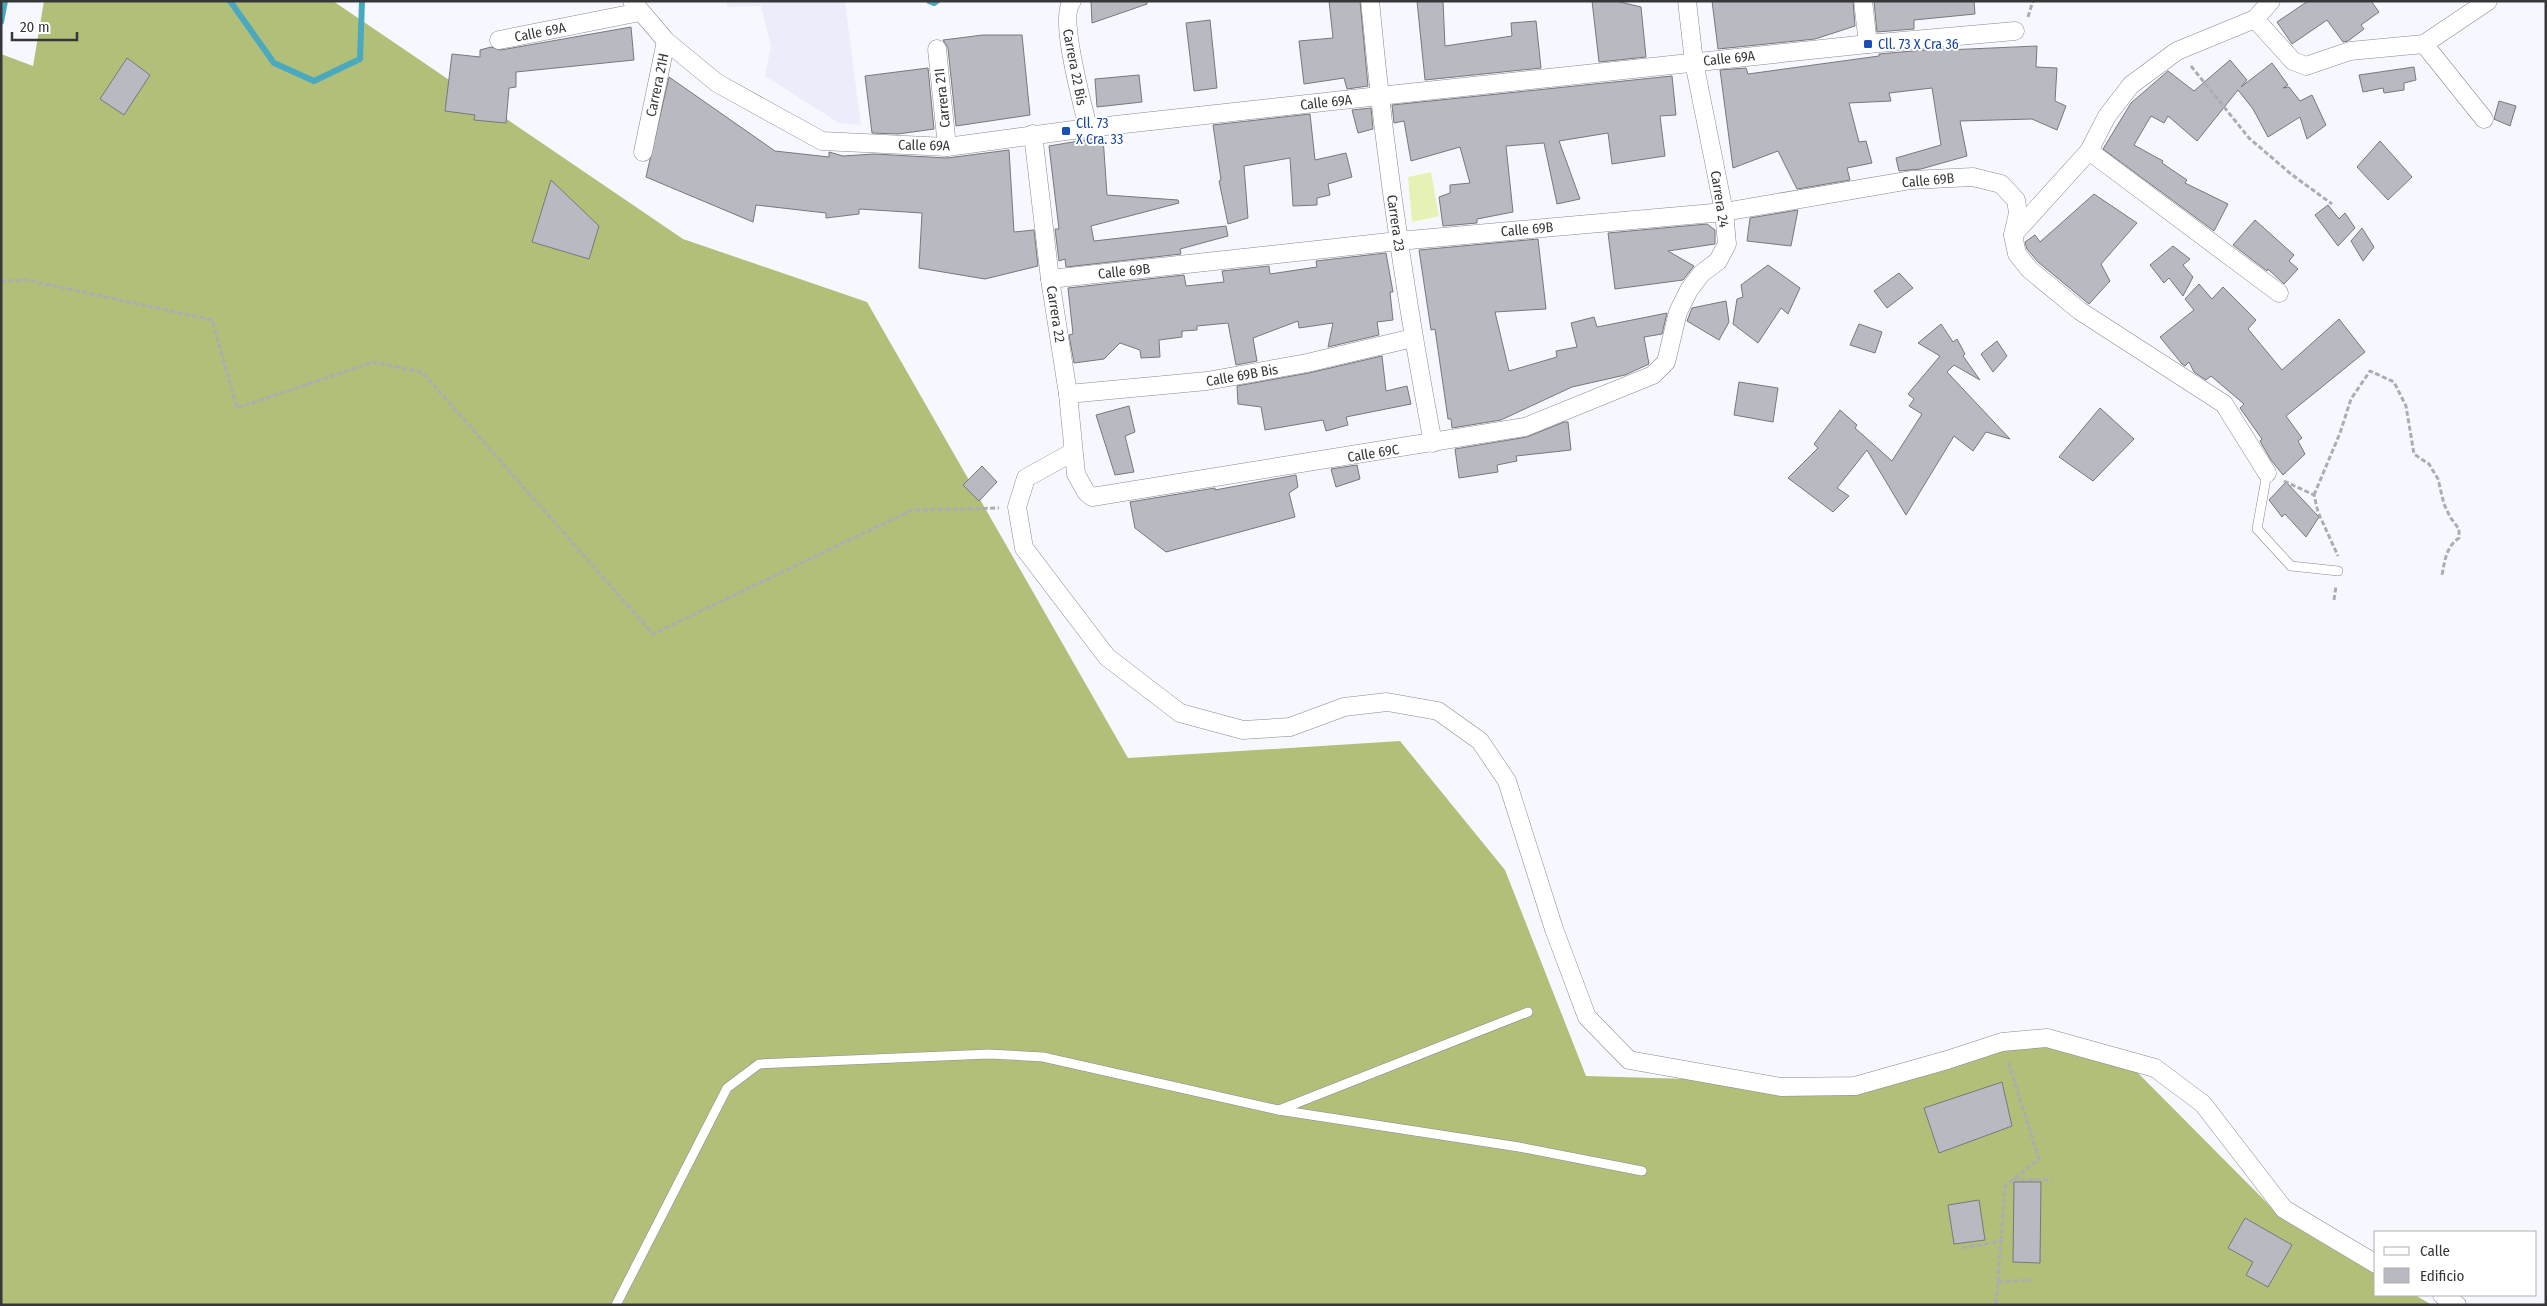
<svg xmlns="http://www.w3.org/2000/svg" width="2547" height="1306" font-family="'Fira Sans Condensed',sans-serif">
<rect width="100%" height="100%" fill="#f7f8ff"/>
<path fill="#ebedfb" d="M727,1H845L861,125L839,123L765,76L771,46L761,6L727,7Z"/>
<path fill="#e5f2b5" d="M1431,172L1439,216L1412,222L1408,177Z"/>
<path fill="#b1bf79" d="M44,1H333L683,239L867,302L1128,758L1400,741L1505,870L1586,1076L1854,1084L2004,1033L2132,1067L2280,1216L2376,1272V1295H2415L2432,1305H1V54L33,66Z"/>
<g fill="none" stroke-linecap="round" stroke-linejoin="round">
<g stroke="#4aa9bf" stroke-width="6">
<path d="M230,1L274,63L314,81L360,59L362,1"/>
<path d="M929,1L934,3L937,1"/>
<path d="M1,22L5,1"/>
</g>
</g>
<g fill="#b9bac1" stroke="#77787e">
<path d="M1091,1H1147V4L1092,23Z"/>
<path d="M1329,1H1360L1368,86L1347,89L1344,78L1304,84L1299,41L1333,38Z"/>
<path d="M1417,1H1443L1445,46L1512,36L1511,23L1536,21L1541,68L1425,80Z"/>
<path d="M1592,1H1616L1641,7L1646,57L1599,62Z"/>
<path d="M1712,1H1853L1855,26L1815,39L1718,49Z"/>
<path d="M1874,1H1974L1975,14L1914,20V29L1877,32Z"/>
<path d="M2308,1H2371L2379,12L2361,25L2364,29L2348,41L2343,42L2327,20L2292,44L2277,22Z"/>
<path d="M1210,20L1217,88L1194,91L1186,23Z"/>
<path d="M631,27L634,60L516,72V87L509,88L506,123L474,120L475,115L445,111L452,54L480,57V50L491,47L501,50Z"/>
<path d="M983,35H1022L1030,115L956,126L948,48L943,40Z"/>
<path d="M2037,46L2036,67L2057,68L2055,101L2066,106L2057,130L2032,119L1960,121L1967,156L1921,169L1899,171L1896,158L1941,145L1932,88L1889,93L1891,101L1849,103L1859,142L1866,141L1872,163L1847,168L1850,180L1797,189L1778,151L1733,168L1720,70L1746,68L1748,74L1879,56V54L1947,48V50Z"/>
<path d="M127,58L150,75L124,115L100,99Z"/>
<path d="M2230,60L2247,80L2241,87L2272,63L2288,85L2283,88L2289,87L2300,101L2312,95L2326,125L2307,139L2300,117L2268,137L2253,109L2238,90L2197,141L2168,116L2164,123L2151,116L2134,145L2163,161L2162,163L2187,180L2185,183L2228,204L2214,231L2103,149L2131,103L2168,71L2194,91Z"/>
<path d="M2414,67L2416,80L2404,83V90L2384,93L2383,88L2363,92L2359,75Z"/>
<path d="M928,68L934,129L898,134L872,133L865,76Z"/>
<path d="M1139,75L1142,102L1097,107L1095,79Z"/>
<path d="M1672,76L1676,115L1660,116L1665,156L1612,164L1608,133L1559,141L1580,199L1557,204L1544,143L1506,146L1513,212L1477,219V223L1443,226L1439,197L1450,193V185L1470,183L1460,147L1411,161L1404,121L1394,123L1392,105Z"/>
<path d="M669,77L775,151L829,157V152L843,156L874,154L947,158L1009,150L1014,232L1034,230L1038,266L985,279L919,268L922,213L859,209V214L826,218V213L756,205L753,222L646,177Z"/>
<path d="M2499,101L2516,106L2510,126L2494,119Z"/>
<path d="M1371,108L1373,129L1358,133L1352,110Z"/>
<path d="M1310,114L1315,160L1346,153L1352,177L1328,184L1330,195L1317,198V205L1293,206L1290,158L1244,166L1248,218L1228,224L1219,181L1221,180L1213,125Z"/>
<path d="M1103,137L1107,195L1178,200L1179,203L1091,226L1094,241L1226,226L1228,236L1180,249L1181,254L1066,267L1065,259L1059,261L1055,229H1059L1049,146Z"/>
<path d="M2380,141L2412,177L2388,200L2357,167Z"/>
<path d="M551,180L599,226L589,259L532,242Z"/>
<path d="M2094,194L2137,223L2101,264L2110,281L2089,304L2038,262L2027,249L2025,242L2035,235L2040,242Z"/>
<path d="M2328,205L2339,219L2345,213L2355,228L2338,246L2315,215Z"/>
<path d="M1798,210L1791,246L1747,241L1750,218Z"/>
<path d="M2255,220L2294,255L2289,261L2298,269L2284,284L2268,269L2267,271L2233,245Z"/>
<path d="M1707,224L1715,230V244L1668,251L1694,266L1683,280L1615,289L1608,233Z"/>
<path d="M2362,228L2374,247L2363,261L2351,241Z"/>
<path d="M1538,239L1546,309L1495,312L1509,371L1557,357L1556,351L1577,347L1571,323L1594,317L1597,327L1667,313L1662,334L1644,337L1649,364L1625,375L1572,387L1501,420L1452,428L1451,419H1448L1435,329L1431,330L1419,250Z"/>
<path d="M2173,246L2190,259L2183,265L2193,277L2183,296L2169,278L2164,283L2150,265Z"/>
<path d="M1386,253L1393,292H1390L1393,320L1377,322L1379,335L1328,347L1333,323L1299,328L1298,321L1253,338L1257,361L1236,365L1228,323L1197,326V330L1182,331V337L1159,340L1160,357L1141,358L1140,350L1120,343L1104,359L1074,363L1069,335L1073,334L1068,288L1184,275L1186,286L1224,282L1222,271L1269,266L1270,274L1317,267L1316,261Z"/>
<path d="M1768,265L1800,288L1788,314L1781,308L1758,343L1733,324L1737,299L1743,297L1741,285Z"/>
<path d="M1899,273L1913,288L1887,308L1874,291Z"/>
<path d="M2199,284L2212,299L2223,287L2256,320L2248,329L2282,370L2339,319L2365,352L2286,416L2302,438L2298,441L2305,454L2283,475L2271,460L2260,441L2262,439L2240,408L2244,404L2211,376L2206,380L2194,372L2189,362L2185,366L2182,364L2160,337L2194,310L2185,299Z"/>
<path d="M1726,301L1729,322L1719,340L1687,321L1692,308Z"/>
<path d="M1859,324L1882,332L1875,353L1850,345Z"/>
<path d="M1941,324L1953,342L1957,339L1965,354L1963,356L1980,380L1954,365L1947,372L2010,439L1986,432L1973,451L1954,436L1906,515L1867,450L1837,488L1849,496L1833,512L1788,478L1818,448L1814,444L1840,410L1857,425L1855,428L1892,461L1922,414L1909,406L1914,399L1908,394L1940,356L1918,343Z"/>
<path d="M1997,341L2007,356L1993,372L1981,354Z"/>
<path d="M1382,356L1386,391L1407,386L1411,404L1346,417L1348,425L1326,431L1323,420L1265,430L1261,407L1238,404L1237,386L1309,373Z"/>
<path d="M1739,382L1778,388L1773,422L1734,415Z"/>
<path d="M1129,406L1135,432L1125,436L1134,472L1115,475L1096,415Z"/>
<path d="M2100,408L2134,439L2093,481L2059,457Z"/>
<path d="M1564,422H1568L1571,450L1516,456L1517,461L1497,465L1498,472L1459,478L1455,449L1527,437Z"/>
<path d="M1357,465L1360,479L1336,487L1331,469Z"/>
<path d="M982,466L997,482L979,501L963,485Z"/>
<path d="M1296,475L1298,487L1289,493L1295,517L1166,552L1135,528L1130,502L1215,488V490Z"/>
<path d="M2286,482L2319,517L2306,537L2285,514L2282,517L2269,500Z"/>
<path d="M2002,1082L2012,1126L1939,1153L1924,1108Z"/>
<path d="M2014,1182H2041L2040,1263L2013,1262Z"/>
<path d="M1979,1200L1985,1240L1954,1244L1948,1205Z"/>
<path d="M2245,1218L2292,1245L2268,1287L2246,1275L2253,1262L2228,1248Z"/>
</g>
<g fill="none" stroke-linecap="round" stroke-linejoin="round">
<g stroke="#898990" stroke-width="10">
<g id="lane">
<path d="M2267,473L2257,529L2291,566L2338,571"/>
<path d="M1279,1110L1528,1012"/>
<path d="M616,1305L727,1088L759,1064L989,1054L1043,1057L1278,1110L1519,1147L1642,1171"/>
</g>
</g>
<g stroke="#898990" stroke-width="19">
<g id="street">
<path d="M632,1L666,41L717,83L822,141L947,147L1088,128L1379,96L1868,44L2015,31"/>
<path d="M1072,1C1058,17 1083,105 1088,128"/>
<path d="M1370,1C1384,150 1405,297 1433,443"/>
<path d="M1863,1L1868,44"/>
<path d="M2255,19L2293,61L2306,66L2350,51L2424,44L2488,1"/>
<path d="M499,40L640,12"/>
<path d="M2424,44L2484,119"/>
<path d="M937,49L947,147"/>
<path d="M1033,134L1050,279L1068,394L1076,474L1086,492L1092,497L1525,427L1653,375L1666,362L1678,312L1689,290L1701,274L1718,261L1727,244L1724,212L1694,62L1687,1"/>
<path d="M2089,151L2279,293"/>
<path d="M643,152L666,41"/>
<path d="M2013,235L2089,151L2107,116L2131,85L2177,51L2255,19L2271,1"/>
<path d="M1050,279L1398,241L1724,212L1911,180L1973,177L2001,184L2016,200L2018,213L2013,235L2017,254L2030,270L2080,311L2224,404L2267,473"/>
<path d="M1068,394L1207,381L1307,363L1413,338"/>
<path d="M1073,452L1026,478L1017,507L1024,548L1107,657L1180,713L1243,730L1290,727L1344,707L1387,702L1438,711L1480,741L1507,781L1554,929L1587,1017L1629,1060L1781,1087L1855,1086L1947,1060L2002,1042L2047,1038L2155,1068L2203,1104L2284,1209L2376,1264"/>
<path d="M2442,1295L2457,1305"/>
</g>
</g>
<g stroke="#acadb2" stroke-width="3" stroke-dasharray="5 2.5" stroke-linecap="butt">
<path d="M2028,17L2033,1"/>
<path d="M2191,66L2249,138L2291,174L2332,204"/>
<path d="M1,281L27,280L212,320L237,408L373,362L422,372L653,634L912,510L999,508"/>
<path d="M2284,481L2314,495L2318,512L2338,556"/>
<path d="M2314,495L2340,433L2351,399L2370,371L2394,382L2406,406L2414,454L2429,464L2438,479L2444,504L2450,517L2459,529V538C2446,547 2445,560 2442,575"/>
<path d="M2334,600L2336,586"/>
<path d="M2013,1179L2052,1180"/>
<path d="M2001,1241L2005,1186L2039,1159L2008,1061"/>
<path d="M1962,1248L2001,1241L1996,1305"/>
<path d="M1998,1282L2032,1280"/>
</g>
<use href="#lane" stroke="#fff" stroke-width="9"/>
<use href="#street" stroke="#fff" stroke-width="18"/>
</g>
<g fill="#1a4fb4" stroke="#fff" stroke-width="2">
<rect x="1863" y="39" width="10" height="10" rx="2.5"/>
<rect x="1061" y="126" width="10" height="10" rx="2.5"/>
</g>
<g text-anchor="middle" stroke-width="4" stroke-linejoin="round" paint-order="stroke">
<g font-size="14" fill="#37373a" stroke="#fff">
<text transform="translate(540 32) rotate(-11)" y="5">Calle 69A</text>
<text transform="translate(1729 58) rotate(-6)" y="5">Calle 69A</text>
<text transform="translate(1075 67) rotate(79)" y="5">Carrera 22 Bis</text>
<text transform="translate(657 85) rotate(-78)" y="5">Carrera 21H</text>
<text transform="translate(942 98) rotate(-96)" y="5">Carrera 21I</text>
<text transform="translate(1326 102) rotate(-6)" y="5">Calle 69A</text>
<text transform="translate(924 145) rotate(1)" y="5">Calle 69A</text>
<text transform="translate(1928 180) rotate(-5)" y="5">Calle 69B</text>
<text transform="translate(1720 199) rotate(81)" y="5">Carrera 24</text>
<text transform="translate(1396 223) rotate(82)" y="5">Carrera 23</text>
<text transform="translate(1527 229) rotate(-5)" y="5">Calle 69B</text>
<text transform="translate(1124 271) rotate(-6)" y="5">Calle 69B</text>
<text transform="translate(1056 314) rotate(81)" y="5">Carrera 22</text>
<text transform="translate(1242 375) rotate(-10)" y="5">Calle 69B Bis</text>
<text transform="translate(1373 453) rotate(-9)" y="5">Calle 69C</text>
</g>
<g font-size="14" fill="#164399" stroke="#fff" text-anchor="start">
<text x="1878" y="49">Cll. 73 X Cra 36</text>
<text x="1076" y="128">Cll. 73<tspan x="1076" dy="16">X Cra. 33</tspan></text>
</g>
</g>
<rect width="2547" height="1306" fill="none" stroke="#37373a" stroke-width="5"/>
<rect x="2374" y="1231" width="162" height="65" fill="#ffffff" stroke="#afafb0"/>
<rect x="2384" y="1247" width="25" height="8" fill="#ffffff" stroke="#afafb0"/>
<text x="2420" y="1256" font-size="15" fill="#37373a">Calle</text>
<rect x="2384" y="1268" width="25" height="15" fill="#b9bac1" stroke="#afafb0"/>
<text x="2420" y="1281" font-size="15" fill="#37373a">Edificio</text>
<path d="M12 32v8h65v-8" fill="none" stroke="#37373a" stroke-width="2.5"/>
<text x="20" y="32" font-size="15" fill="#37373a" stroke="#ffffff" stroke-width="4" paint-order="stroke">20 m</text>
</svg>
